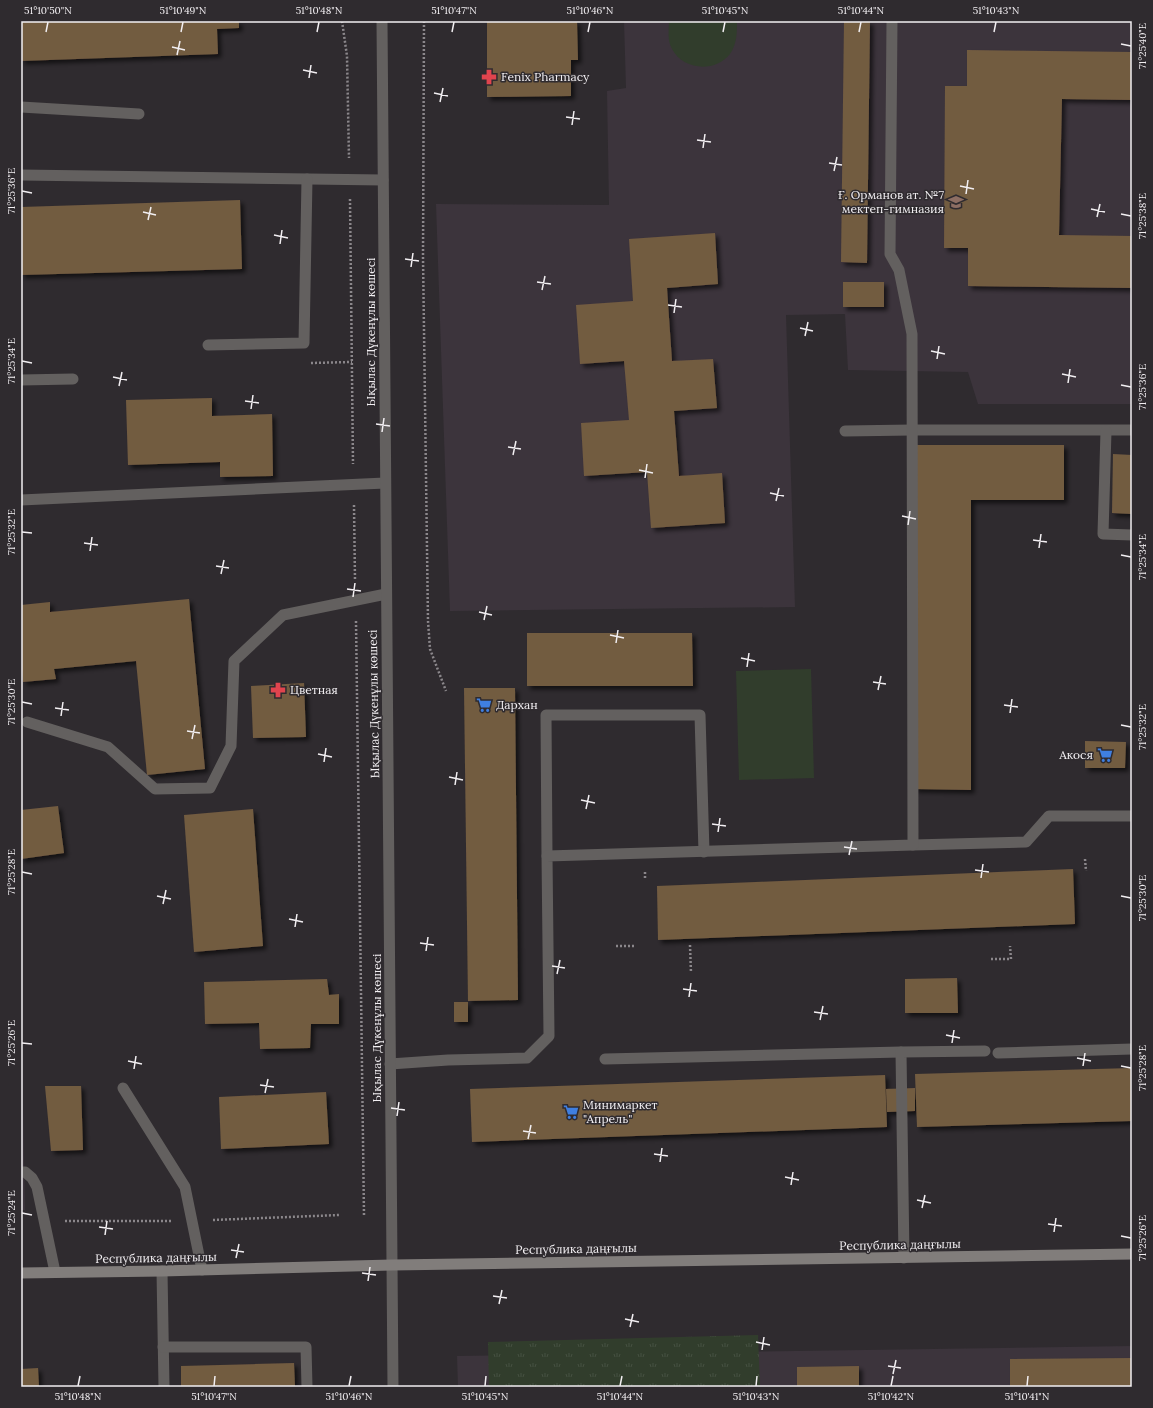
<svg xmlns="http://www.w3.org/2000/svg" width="1153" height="1408" font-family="Lora,serif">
<defs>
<pattern id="grass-tufts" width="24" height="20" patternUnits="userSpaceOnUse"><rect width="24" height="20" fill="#313d2c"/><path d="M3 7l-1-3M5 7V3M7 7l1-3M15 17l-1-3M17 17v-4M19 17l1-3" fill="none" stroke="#455041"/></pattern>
<filter id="shadow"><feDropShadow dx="3.5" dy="3.5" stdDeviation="2" flood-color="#0009"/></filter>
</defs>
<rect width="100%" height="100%" fill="#2f2b2f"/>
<g fill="#3c343c">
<path d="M624,21H1132V404H978L968,372L848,370L845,314L786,315L795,607L450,611L436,204L609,205L607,91L626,88Z"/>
<path d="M21,1000L25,1210H21Z"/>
<path d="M1132,1346V1387H458L457,1356Z"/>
</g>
<path fill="url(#grass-tufts)" d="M758,1335L760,1387H489L488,1342Z"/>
<g fill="#313d2c">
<path d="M669,21H737C737,33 737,44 730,54C715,73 683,70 672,49C667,40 669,30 669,21Z"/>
<path d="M811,669L814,778L739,780L736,671Z"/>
</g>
<g fill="#725b41" filter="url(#shadow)">
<path d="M21,21H239V28L217,29L218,54L21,61Z"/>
<path d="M487,21H577L578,60H571V96L487,97Z"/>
<path d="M844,21H870L867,263L841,262Z"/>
<path d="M967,50L1132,52V100L1062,99L1059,235L1132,236V288L968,286V248H944L945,86H967Z"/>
<path d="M240,200L242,269L21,275V207Z"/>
<path d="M715,233L718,284L667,288L672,361L713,359L717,408L674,411L679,476L722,473L725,523L651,528L647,472L584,476L581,423L629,420L624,361L580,364L576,305L633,301L629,239Z"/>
<rect x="843" y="282" width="41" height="25"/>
<path d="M212,398V416L272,414L273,476L220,477V462L128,465L126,400Z"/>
<path d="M915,445H1064V500H971V790L914,789Z"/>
<path d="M1113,454L1132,455V514L1112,513Z"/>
<path d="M189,599L205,769L147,775L136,661L54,669L56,679L23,682L21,657V605L50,602V612Z"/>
<path d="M527,633H692L693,686H527Z"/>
<path d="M304,683L306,737L253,738L251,686Z"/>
<path d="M464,688H515L518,1000L468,1001Z"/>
<path d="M1085,741L1126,742L1125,768H1085Z"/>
<path d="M58,806L64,853L21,859V810Z"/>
<path d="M253,809L263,946L194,952L184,815Z"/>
<path d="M1073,869L1075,924L658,940L657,886Z"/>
<path d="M957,978L958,1013H905V979Z"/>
<path d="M327,979L329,995L339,994V1024H311L310,1048L260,1049L259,1023L205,1024L204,982Z"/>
<rect x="454" y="1002" width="14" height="20"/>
<path d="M1132,1068V1121L917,1127L915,1074Z"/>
<path d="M885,1075L887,1127L472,1142L470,1089Z"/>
<path d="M45,1086H81L83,1150L51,1151Z"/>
<path d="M915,1088V1111L887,1112L886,1089Z"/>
<path d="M326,1092L329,1144L221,1149L219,1097Z"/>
<path d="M1132,1358V1387H1010V1359Z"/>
<path d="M294,1363L295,1387H181V1366Z"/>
<path d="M859,1366V1387H797V1367Z"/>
<path d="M38,1368L39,1387H21V1369Z"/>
</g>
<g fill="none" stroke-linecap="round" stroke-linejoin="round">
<g stroke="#8b878b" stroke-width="2.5" stroke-dasharray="2 2" stroke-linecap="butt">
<path d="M342,21L347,56L349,158"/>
<path d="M424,21L423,257L428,621L430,649L446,691"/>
<path d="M350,199L353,464"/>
<path d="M311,363L352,362"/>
<path d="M354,505L355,580"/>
<path d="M356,621L364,1215"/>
<path d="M1085,859L1086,871"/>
<path d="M645,872V880"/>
<path d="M690,945L691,973"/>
<path d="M616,946H635"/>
<path d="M991,959H1011L1010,946"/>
<path d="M213,1220L339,1215"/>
<path d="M65,1221H172"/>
</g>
<g stroke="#63605f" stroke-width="11">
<path d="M21,107L139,114"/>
<path d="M21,175L383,180"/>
<path d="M208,345L304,343L307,179"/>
<path d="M21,380L73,379"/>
<path d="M845,431L912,430H1132"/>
<path d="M1106,431L1103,534L1132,535"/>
<path d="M21,500L385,483"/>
<path d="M27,722L108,747L155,789L210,788L231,746L234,661L283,615L386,594"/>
<path d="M913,845L1026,842L1049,816H1132"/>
<path d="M547,856L546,715H700L704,852"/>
<path d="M998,1053L1132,1049"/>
<path d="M605,1059L901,1052"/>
<path d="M390,1064L448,1060L527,1058L549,1036L547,856L913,845L912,334L899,270L890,254L892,21"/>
<path d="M123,1088L185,1187L202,1270"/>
<path d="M21,1172H25L32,1178L37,1187L55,1272"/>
<path d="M904,1258L901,1052L985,1051"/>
<path d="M162,1271L164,1387"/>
<path d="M163,1347H306L307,1387"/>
</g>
<path stroke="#63605f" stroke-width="11" d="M382,21L393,1387"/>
<path stroke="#817d7b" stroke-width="11" d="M21,1273L162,1271L392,1265L1132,1254"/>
</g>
<path fill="none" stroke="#f2eff2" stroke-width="1.5" d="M46,32L48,22M181,32L183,22M317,32L319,22M452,32L454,22M588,32L590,22M723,32L725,22M859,32L861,22M994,32L996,22M1121,44L1131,46M172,47L185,50M177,55L180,41M303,70L317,73M309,78L311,65M434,93L448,96M440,102L443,88M566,117L580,119M572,125L574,111M697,140L711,142M703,148L705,134M829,163L842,165M834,171L837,157M960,186L974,189M22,191L32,193M966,194L968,180M1091,209L1105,212M143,212L156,215M1121,214L1131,216M1097,217L1100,204M148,220L151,207M274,235L288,238M280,244L282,230M405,259L419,261M411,267L413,253M537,282L551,284M542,290L545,276M668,305L682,307M674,313L676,299M800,328L813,331M805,336L808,322M931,351L945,354M937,359L939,346M22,361L32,363M1062,374L1076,377M113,377L127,380M1068,383L1070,369M1121,385L1131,387M119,386L122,372M245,401L259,403M251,409L253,395M376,424L390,426M382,432L384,418M508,447L521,449M513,455L516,441M639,470L653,473M645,478L647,464M770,493L784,496M776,501L779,488M902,516L916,519M908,525L910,511M22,532L32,533M1033,540L1047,542M84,543L98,545M1039,548L1041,534M90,551L92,537M1121,555L1131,557M216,566L229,568M221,574L224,560M347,589L361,591M353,597L355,583M479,612L492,615M484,620L487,606M610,635L624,638M616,643L618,630M741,658L755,661M747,667L749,653M873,682L886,684M878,690L881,676M22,702L32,704M1004,705L1018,707M55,708L69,710M1010,713L1012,699M61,716L63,702M1121,725L1131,727M187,731L200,733M192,739L195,725M318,754L332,757M324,762L326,748M449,777L463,780M455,785L457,772M581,800L595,803M586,809L589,795M712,824L726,826M718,832L720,818M844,847L857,849M849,855L852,841M975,870L989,872M22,872L32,874M981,878L983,864M157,896L171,899M1121,896L1131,898M163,904L166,890M289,919L303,922M295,927L297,914M420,943L434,945M426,951L428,937M552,966L565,968M557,974L560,960M683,989L697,991M689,997L691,983M814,1012L828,1014M820,1020L823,1006M946,1035L960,1038M22,1043L32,1044M952,1043L954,1030M1077,1058L1091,1061M128,1061L142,1064M1083,1066L1085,1053M1121,1066L1131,1068M134,1069L136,1056M260,1085L274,1087M265,1093L268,1079M391,1108L405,1110M397,1116L399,1102M523,1131L536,1133M528,1139L531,1125M654,1154L668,1156M660,1162L662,1148M785,1177L799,1180M791,1185L793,1172M917,1200L931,1203M922,1208L925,1195M22,1213L32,1215M1048,1224L1062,1226M99,1227L113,1229M1054,1232L1056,1218M105,1235L107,1221M1121,1236L1131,1238M231,1250L244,1252M236,1258L239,1244M362,1273L376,1275M368,1281L370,1267M493,1296L507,1298M499,1304L502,1290M625,1319L639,1322M630,1327L633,1314M756,1342L770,1345M762,1350L764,1337M888,1366L901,1368M893,1374L896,1360M78,1386L80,1376M214,1386L215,1376M349,1386L351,1376M485,1386L486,1376M620,1386L622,1376M756,1386L757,1376M891,1386L893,1376M1027,1386L1028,1376"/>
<defs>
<g id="pharmacy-bare" transform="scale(1.2)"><path d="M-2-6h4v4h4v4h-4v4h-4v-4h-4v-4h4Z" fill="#e0444e" stroke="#2f2b2f" stroke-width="2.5" paint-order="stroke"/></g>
<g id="school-bare" transform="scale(1.2)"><path d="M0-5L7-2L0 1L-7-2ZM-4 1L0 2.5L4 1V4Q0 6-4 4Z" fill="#8d6e63" stroke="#2f2b2f" stroke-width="2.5" paint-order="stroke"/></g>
<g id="supermarket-bare" transform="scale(1.2)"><path d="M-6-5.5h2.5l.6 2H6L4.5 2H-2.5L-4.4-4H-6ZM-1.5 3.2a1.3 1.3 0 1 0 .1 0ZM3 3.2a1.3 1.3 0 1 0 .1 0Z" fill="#3f7fe0" stroke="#2f2b2f" stroke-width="2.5" paint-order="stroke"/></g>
</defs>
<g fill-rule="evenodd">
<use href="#pharmacy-bare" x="489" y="77"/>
<use href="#school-bare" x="956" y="202"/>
<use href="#pharmacy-bare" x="278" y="690"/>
<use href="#supermarket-bare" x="484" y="705"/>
<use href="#supermarket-bare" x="1105" y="755"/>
<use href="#supermarket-bare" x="571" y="1112"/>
</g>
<g text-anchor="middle" stroke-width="3" stroke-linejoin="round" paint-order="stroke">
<g font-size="12" fill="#f2eff2" stroke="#2f2b2f" text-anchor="start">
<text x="501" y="81">Fenix Pharmacy</text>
<text x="944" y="199" text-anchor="end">Ғ. Орманов ат. №7<tspan x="944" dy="14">мектеп-гимназия</tspan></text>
<text x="290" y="694">Цветная</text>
<text x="496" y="709">Дархан</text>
<text x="1093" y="759" text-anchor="end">Акося</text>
<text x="583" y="1109">Минимаркет<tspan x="583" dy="14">"Апрель"</tspan></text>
</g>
<g font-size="12" fill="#f2eff2" stroke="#2f2b2f">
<text transform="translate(371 332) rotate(-90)" y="4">Ықылас Дүкенұлы көшесі</text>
<text transform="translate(374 704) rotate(-91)" y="4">Ықылас Дүкенұлы көшесі</text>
<text transform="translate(377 1028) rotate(-90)" y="4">Ықылас Дүкенұлы көшесі</text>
<text transform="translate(900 1245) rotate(-1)" y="4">Республика даңғылы</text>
<text transform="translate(576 1249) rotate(-1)" y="4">Республика даңғылы</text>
<text transform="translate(156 1258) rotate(-1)" y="4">Республика даңғылы</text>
</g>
</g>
<rect width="1153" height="1408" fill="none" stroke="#2f2b2f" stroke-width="44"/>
<rect x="22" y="22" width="1109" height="1364" fill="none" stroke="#f2eff2" stroke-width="1.5"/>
<g font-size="10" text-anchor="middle" fill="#f2eff2">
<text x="48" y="14">51°10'50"N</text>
<text x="183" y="14">51°10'49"N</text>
<text x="319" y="14">51°10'48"N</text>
<text x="454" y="14">51°10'47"N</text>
<text x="590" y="14">51°10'46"N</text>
<text x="725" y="14">51°10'45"N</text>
<text x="861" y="14">51°10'44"N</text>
<text x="996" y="14">51°10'43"N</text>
<text transform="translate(1142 46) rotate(-90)" y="4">71°25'40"E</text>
<text transform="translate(11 191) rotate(-90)" y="4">71°25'36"E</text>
<text transform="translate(1142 216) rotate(-90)" y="4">71°25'38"E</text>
<text transform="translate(11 361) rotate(-90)" y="4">71°25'34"E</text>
<text transform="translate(1142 387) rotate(-90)" y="4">71°25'36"E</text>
<text transform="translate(11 532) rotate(-90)" y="4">71°25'32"E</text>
<text transform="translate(1142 557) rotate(-90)" y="4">71°25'34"E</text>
<text transform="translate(11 702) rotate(-90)" y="4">71°25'30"E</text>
<text transform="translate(1142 727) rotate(-90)" y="4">71°25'32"E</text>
<text transform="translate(11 872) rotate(-90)" y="4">71°25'28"E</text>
<text transform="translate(1142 898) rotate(-90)" y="4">71°25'30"E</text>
<text transform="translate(11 1043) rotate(-90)" y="4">71°25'26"E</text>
<text transform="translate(1142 1068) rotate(-90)" y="4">71°25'28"E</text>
<text transform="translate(11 1213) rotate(-90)" y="4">71°25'24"E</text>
<text transform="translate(1142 1238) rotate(-90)" y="4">71°25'26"E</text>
<text x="78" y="1400">51°10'48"N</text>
<text x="214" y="1400">51°10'47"N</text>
<text x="349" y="1400">51°10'46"N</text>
<text x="485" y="1400">51°10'45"N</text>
<text x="620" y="1400">51°10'44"N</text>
<text x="756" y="1400">51°10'43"N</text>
<text x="891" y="1400">51°10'42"N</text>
<text x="1027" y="1400">51°10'41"N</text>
</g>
</svg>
